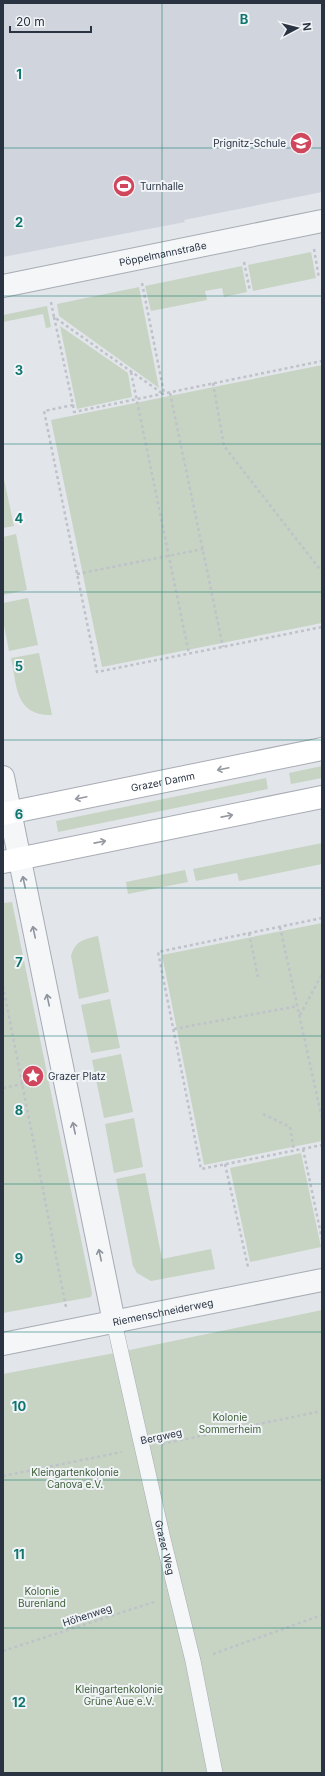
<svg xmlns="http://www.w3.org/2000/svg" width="325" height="1776" font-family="Inter,sans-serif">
<rect width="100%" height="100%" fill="#e2e5ea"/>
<path fill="#d0d4dc" d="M3,3H322V192L184,220L185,222L3,257Z"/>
<g fill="#c7d4c3">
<path d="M311,252L316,278L253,291L248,265Z"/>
<path d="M242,266L247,292L224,297L222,288L205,291L207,300L151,311L145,286Z"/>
<path d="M139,287L159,388L59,316L57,304Z"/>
<path d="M47,306L51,327L46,328L43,314L3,322V315Z"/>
<path d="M60,326L128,373L132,397L77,409Z"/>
<path d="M322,365V623L102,667L51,420Z"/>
<path d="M4,479L14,526L3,528V480Z"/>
<path d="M16,534L27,590L3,595V537Z"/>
<path d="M28,598L38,645L9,651L3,620V603Z"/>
<path d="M39,653L52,715C15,716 17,686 11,658Z"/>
<path d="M322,766V778L291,784L289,773Z"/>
<path d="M266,778L268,789L58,832L56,821Z"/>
<path d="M322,843V864L239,881L237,873L196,881L193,869Z"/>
<path d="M185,870L188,882L128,894L126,882Z"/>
<path d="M12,902L92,1293L91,1297L3,1313V903Z"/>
<path d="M322,923V1141L204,1165L162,955Z"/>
<path d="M98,936L109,992L79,999L71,956C75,941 84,939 98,936Z"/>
<path d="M110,999L120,1048L91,1053L81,1005Z"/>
<path d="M121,1054L133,1112L104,1118L92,1060Z"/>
<path d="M134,1118L143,1167L114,1173L105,1124Z"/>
<path d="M301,1153L321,1247L250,1262L230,1168Z"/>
<path d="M145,1173L162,1259L211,1249L215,1269L151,1281L137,1273L133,1266L116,1179Z"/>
<path d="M322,1310V1773H3V1374L120,1352Z"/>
</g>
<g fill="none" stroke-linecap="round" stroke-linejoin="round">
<g stroke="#a7acb4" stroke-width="16">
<g id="service">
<path id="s1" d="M114,1322L162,1535L193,1661L215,1773"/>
</g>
</g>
<g stroke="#a7acb4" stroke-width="24">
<g id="minor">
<path id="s2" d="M3,286L322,221"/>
<path d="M3,777L114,1322"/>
<path id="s3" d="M3,1344L322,1280"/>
</g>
</g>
<g stroke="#a7acb4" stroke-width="24">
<g id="secondary">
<path id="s4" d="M3,814L322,749"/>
<path d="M3,862L322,797"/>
</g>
</g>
<g stroke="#bfc3c9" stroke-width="2.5" stroke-dasharray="3 3" stroke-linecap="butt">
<path d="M314,249L319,278"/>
<path d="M244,262L250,291"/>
<path d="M142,283L164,393"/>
<path d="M51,302L54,317L163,394"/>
<path d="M54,317L73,405L44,411L97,672L322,627"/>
<path d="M131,372L189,654"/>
<path d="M213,383L224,446L322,572"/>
<path d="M170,393L223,647"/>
<path d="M73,405L74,412L322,361"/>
<path d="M77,574L203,549"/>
<path d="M322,918L158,952L201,1169L322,1145"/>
<path d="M280,927L322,1119"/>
<path d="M249,933L258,977"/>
<path d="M3,986L66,1307"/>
<path d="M300,1015L322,974"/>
<path d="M174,1029L298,1006"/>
<path d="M3,1088L23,1084"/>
<path d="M263,1114L290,1127L294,1150"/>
<path d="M303,1149L322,1239"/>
<path d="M225,1164L248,1267"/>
<path d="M162,1444L322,1411"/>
<path d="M3,1476L122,1452"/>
<path d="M3,1651L157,1601"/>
<path d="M213,1654L322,1615"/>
</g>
<use href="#service" stroke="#f4f6f8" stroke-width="15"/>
<use href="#minor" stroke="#f4f6f8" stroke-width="22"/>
<use href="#secondary" stroke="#fff" stroke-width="22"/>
</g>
<defs><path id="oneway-shaft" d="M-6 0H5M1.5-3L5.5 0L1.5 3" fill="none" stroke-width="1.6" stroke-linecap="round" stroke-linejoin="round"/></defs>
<g stroke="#9499a0">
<use href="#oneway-shaft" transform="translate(223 769) rotate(168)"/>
<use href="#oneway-shaft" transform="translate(81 798) rotate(168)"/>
<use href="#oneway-shaft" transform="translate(227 816) rotate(-11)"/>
<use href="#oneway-shaft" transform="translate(100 842) rotate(-11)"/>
</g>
<g stroke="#8e949d">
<use href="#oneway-shaft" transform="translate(24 882) rotate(-102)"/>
<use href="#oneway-shaft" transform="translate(34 932) rotate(-102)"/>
<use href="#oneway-shaft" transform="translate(48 1000) rotate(-102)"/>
<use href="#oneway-shaft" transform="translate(74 1128) rotate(-102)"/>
<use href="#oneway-shaft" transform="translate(100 1255) rotate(-102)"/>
</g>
<path fill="none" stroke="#0f766e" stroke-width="1" stroke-opacity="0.55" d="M162,3V1773M3,148H322M3,296H322M3,444H322M3,592H322M3,740H322M3,888H322M3,1036H322M3,1184H322M3,1332H322M3,1480H322M3,1628H322"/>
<defs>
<g id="school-disc" transform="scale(1.15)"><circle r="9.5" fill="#d0465c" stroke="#f1f4f7"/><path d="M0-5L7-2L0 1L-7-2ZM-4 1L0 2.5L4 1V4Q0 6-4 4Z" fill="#fff"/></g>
<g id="stadium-disc" transform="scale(1.15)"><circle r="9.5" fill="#d0465c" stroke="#f1f4f7"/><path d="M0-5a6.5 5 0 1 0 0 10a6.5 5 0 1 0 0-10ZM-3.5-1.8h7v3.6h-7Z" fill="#fff"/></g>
<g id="sight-disc" transform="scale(1.15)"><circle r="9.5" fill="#d0465c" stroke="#f1f4f7"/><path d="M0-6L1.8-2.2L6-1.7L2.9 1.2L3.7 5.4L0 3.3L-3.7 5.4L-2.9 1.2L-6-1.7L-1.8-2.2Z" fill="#fff"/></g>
</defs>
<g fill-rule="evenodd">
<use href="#school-disc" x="301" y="143"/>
<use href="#stadium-disc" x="124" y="186"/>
<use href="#sight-disc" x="33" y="1076"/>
</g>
<g text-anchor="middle" stroke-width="4" stroke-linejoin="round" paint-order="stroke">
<g font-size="10" fill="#293342" stroke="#f1f4f7" text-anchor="start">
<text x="286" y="147" text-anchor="end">Prignitz-Schule</text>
<text x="140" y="190">Turnhalle</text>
<text x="48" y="1080">Grazer Platz</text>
</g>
<g font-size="10" fill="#293342" stroke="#f1f4f7">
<text dy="4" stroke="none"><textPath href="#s2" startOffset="163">Pöppelmannstraße</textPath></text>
<text dy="4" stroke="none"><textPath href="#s4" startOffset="163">Grazer Damm</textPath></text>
<text dy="4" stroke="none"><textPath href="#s3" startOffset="163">Riemenschneiderweg</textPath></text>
<text transform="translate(161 1436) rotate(-12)" y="4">Bergweg</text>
<text dy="4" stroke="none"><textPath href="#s1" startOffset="231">Grazer Weg</textPath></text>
<text transform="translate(87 1615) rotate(-18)" y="4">Höhenweg</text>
</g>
<g font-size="10" fill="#3e5e37" stroke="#f1f4f7">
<text x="230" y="1421">Kolonie<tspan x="230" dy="12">Sommerheim</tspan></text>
<text x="75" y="1476">Kleingartenkolonie<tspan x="75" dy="12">Canova e.V.</tspan></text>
<text x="42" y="1595">Kolonie<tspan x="42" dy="12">Burenland</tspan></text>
<text x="119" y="1693">Kleingartenkolonie<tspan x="119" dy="12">Grüne Aue e.V.</tspan></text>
</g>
</g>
<g font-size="13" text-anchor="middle" font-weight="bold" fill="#0f766e" stroke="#f1f4f7" stroke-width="4" stroke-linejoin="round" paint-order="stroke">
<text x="244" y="24">B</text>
<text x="19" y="79">1</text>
<text x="19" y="227">2</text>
<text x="19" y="375">3</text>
<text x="19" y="523">4</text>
<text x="19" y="671">5</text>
<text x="19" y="819">6</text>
<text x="19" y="967">7</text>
<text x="19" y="1115">8</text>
<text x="19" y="1263">9</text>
<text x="19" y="1411">10</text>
<text x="19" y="1559">11</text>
<text x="19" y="1707">12</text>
</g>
<rect width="325" height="1776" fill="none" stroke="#293342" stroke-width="8"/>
<g transform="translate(297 28) rotate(83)" stroke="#f1f4f7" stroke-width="3" paint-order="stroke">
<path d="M0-3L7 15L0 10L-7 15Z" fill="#293342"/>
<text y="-6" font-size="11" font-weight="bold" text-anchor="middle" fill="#293342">N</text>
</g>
<path d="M10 26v6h81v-6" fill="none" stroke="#293342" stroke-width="2"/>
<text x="16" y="26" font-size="12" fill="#293342" stroke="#f1f4f7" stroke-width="3" paint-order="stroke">20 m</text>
</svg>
